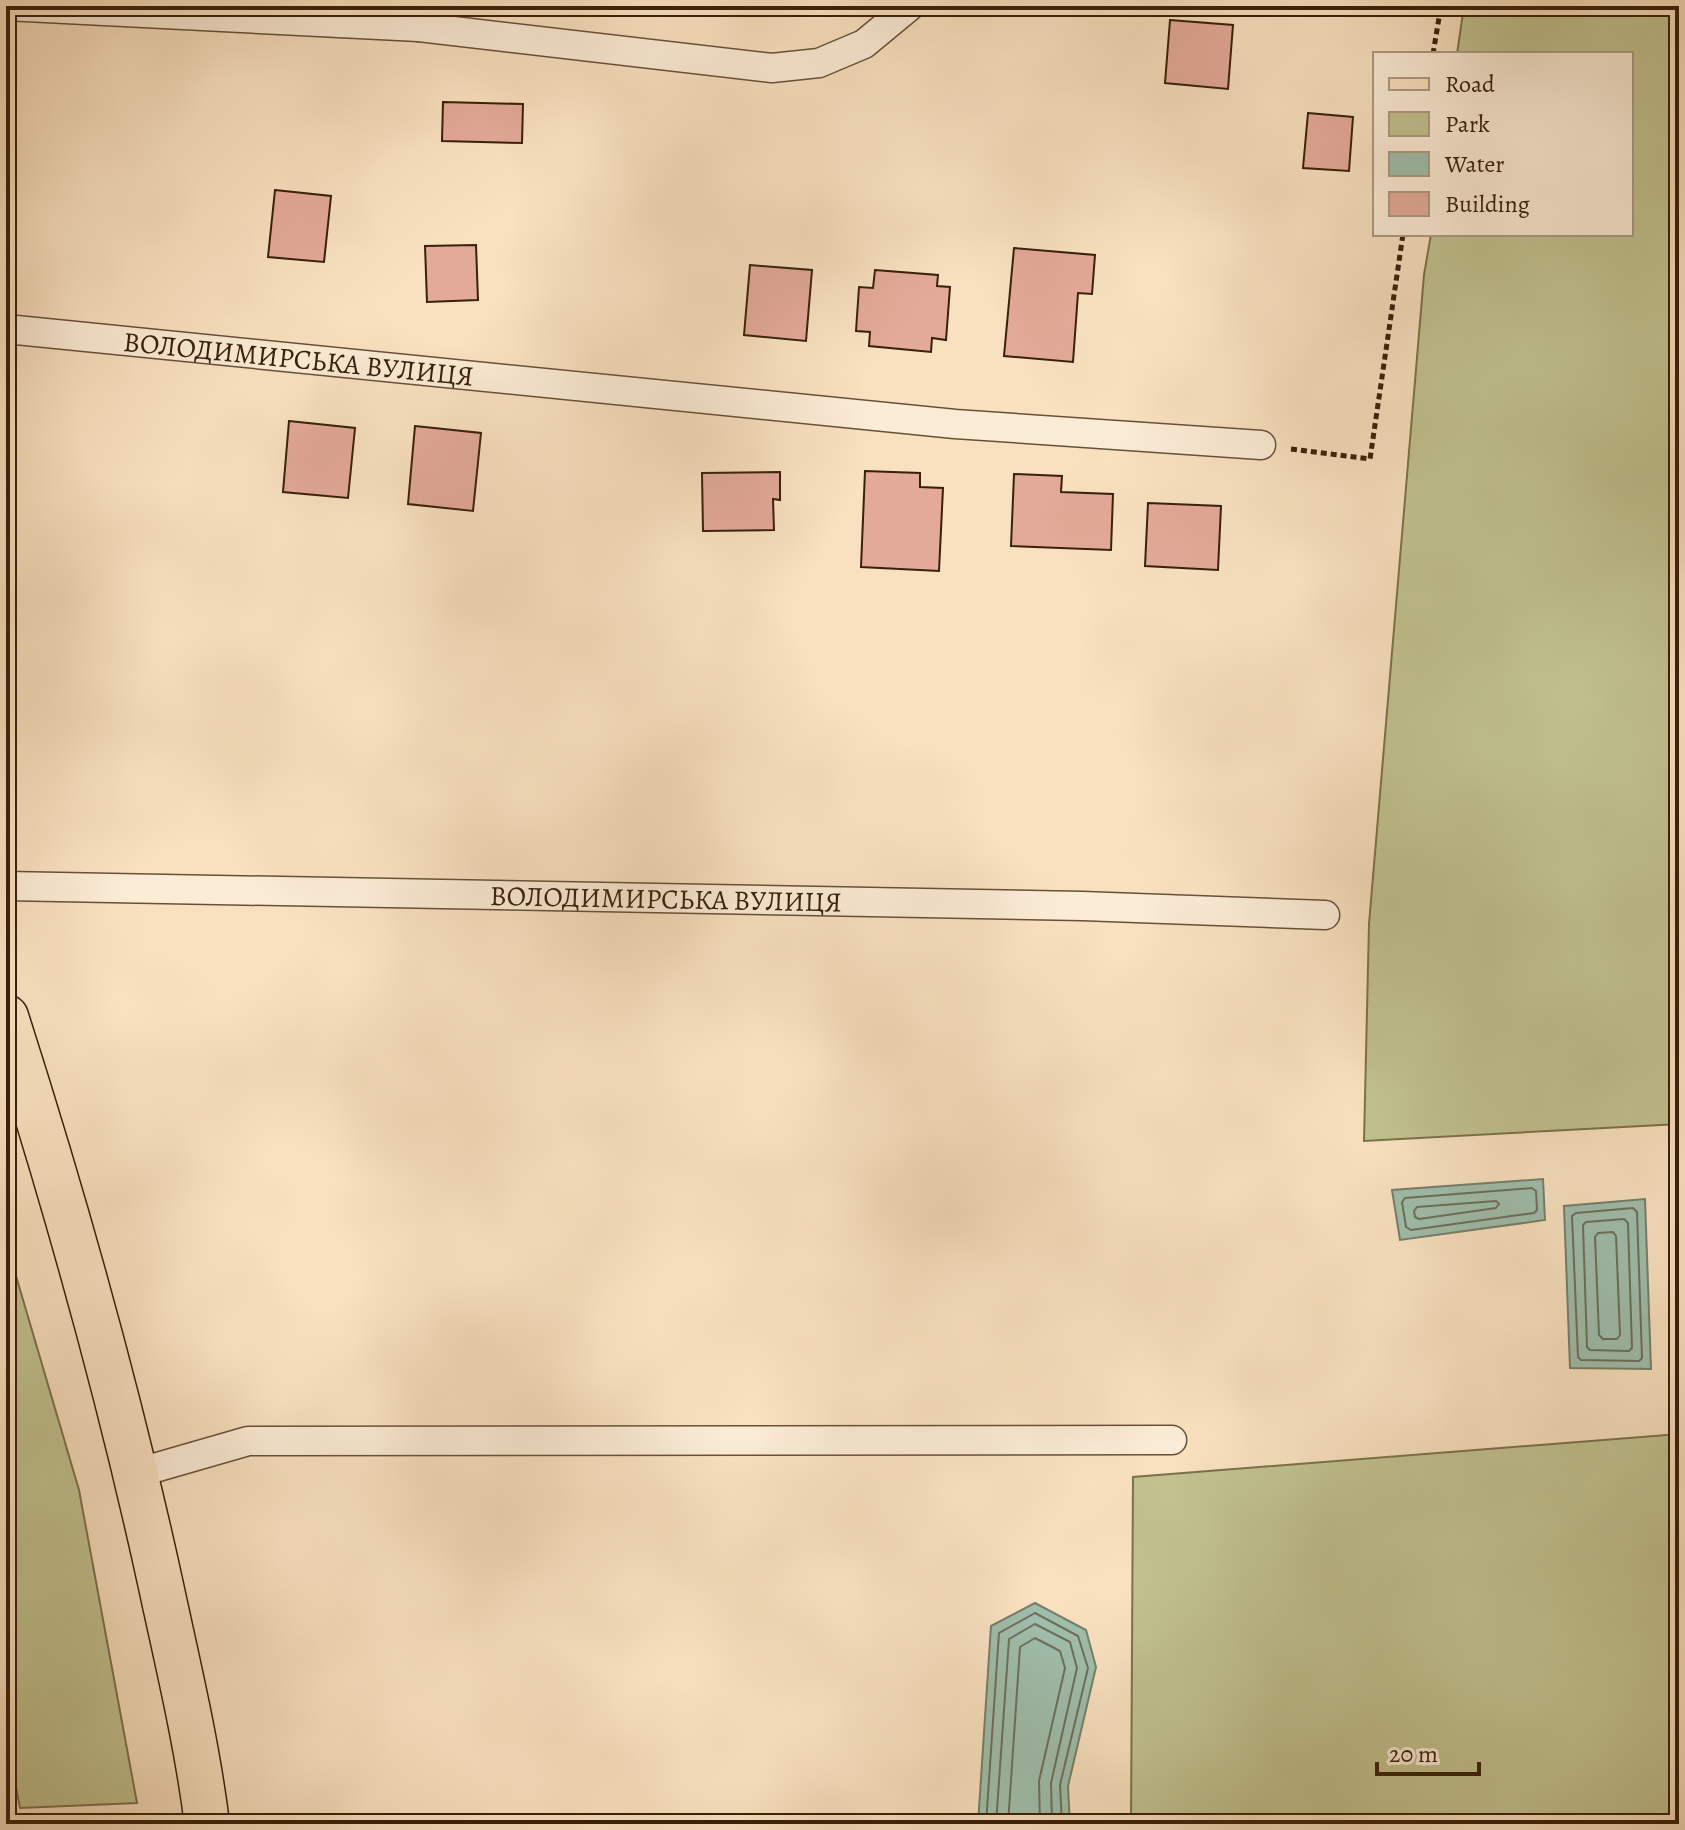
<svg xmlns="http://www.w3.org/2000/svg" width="1685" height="1830" font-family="Alegreya,serif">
<rect width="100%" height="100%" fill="#f9e1c0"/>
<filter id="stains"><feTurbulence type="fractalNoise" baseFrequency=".0025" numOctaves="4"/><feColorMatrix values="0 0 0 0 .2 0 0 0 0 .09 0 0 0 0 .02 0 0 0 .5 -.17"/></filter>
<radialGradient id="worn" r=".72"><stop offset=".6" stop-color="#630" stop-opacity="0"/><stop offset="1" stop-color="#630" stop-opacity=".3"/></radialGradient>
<g fill="#c1c290" stroke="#7c714d" stroke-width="2">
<path d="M1464,6H1679V1124L1364,1141L1369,924L1424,275L1431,234H1631V54H1457Z"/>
<path d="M6,1242L79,1490L137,1803L20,1808L6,1735Z"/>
<path d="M1679,1434V1824H1131L1133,1477Z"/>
</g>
<g fill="#9fbeac" stroke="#767f6b" stroke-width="2">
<path d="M1543,1179L1545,1220L1400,1240L1392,1190Z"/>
<path d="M1645,1199L1651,1369L1570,1368L1564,1206Z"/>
<path d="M1035,1603L1086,1630L1096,1667L1068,1786L1070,1824H978L991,1626Z"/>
</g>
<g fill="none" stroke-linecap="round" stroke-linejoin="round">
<g stroke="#6c6f5b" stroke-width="2">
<path d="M1532,1188L1536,1191L1537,1210L1534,1213L1411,1230L1406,1227L1402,1202L1405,1198Z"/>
<path d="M1496,1201L1499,1204L1496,1208L1419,1219L1415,1217L1414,1211L1417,1207Z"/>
<path d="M1633,1208L1637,1212L1642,1358L1639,1361L1581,1360L1578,1357L1572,1216L1576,1213Z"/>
<path d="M1624,1219L1628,1223L1632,1348L1629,1351L1590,1350L1587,1347L1583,1225L1586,1222Z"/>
<path d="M1613,1232L1616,1236L1620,1335L1617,1339H1603L1599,1335L1595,1237L1598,1233Z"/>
<path d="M986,1824L999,1633L1035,1613L1078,1636L1088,1668L1060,1785L1062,1824"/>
<path d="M996,1824L1009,1639L1035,1624L1070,1642L1077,1668L1051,1783L1052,1824"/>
<path d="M1008,1824L1020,1647L1035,1638L1060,1651L1065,1668L1039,1781L1040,1824"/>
</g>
<path stroke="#767f6b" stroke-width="10" d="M1676,6L1679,38"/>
</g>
<g fill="#e4aa99" stroke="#38200a" stroke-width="2">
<path d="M762,6H819L818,10Z"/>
<path d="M1170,20L1233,25L1228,89L1165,83Z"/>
<path d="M443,102L523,104L522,143L442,141Z"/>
<path d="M1308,113L1353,117L1349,171L1303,168Z"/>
<path d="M275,190L331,196L324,262L268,257Z"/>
<path d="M476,245L478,300L427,302L425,246Z"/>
<path d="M1014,248L1095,255L1092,294L1078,293L1073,362L1004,356Z"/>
<path d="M750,265L812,270L806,341L744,335Z"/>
<path d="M875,270L938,275L937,286L950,287L946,340L932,338L931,352L869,346L870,332L856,331L859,287L873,288Z"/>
<path d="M289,421L355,428L348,498L283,492Z"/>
<path d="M415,426L481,433L473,511L408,504Z"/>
<path d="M865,471L920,473V487L943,488L939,571L861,567Z"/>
<path d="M780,472V500L773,499L774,530L703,531L702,473Z"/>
<path d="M1014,474L1062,476L1061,492L1113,494L1111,550L1011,546Z"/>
<path d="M1148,503L1221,506L1218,570L1145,566Z"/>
</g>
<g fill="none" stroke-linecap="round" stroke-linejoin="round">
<g stroke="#685038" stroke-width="31">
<g id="street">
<path d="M6,6L419,27V6"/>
<path d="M419,27L772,68L819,63L864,44L910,6"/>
<path id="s1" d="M6,329L955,424L1261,445"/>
<path id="s2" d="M6,886L1082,906L1325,915"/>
<path d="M137,1473L248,1441L1172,1440"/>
</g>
</g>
<g stroke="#38200a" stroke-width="47">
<path id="primary" d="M6,1017C66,1204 119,1393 161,1586C178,1665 197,1743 207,1824"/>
</g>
<g stroke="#38200a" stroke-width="5" stroke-dasharray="6 4" stroke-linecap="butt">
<path d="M1433,54L1441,6"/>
<path d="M1291,449L1370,459L1403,234"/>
</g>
<use href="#street" stroke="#fbecd6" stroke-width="28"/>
<use href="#primary" stroke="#f9e1c0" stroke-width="44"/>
</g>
<g text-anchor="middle" stroke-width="6" stroke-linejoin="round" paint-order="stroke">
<g font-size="28" fill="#38200a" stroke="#fbecd6">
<text dy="10" stroke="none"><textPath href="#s1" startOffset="294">ВОЛОДИМИРСЬКА ВУЛИЦЯ</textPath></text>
<text dy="10" stroke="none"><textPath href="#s2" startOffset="660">ВОЛОДИМИРСЬКА ВУЛИЦЯ</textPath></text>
</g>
</g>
<rect width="1685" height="1830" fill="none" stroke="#f9e1c0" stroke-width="32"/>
<rect x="8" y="8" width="1669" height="1814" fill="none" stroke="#38200a" stroke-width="4"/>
<rect x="16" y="16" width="1653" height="1798" fill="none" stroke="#38200a" stroke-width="2"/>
<rect x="1373" y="52" width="260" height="184" fill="#fbecd6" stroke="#ad9a84" stroke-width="2"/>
<rect x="1389" y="78" width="40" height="12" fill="#f9e1c0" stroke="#ad9a84" stroke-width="2"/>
<text x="1445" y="92" font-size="24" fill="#38200a">Road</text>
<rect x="1389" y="112" width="40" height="24" fill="#c1c290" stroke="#ad9a84" stroke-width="2"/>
<text x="1445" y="132" font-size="24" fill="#38200a">Park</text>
<rect x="1389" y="152" width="40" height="24" fill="#9fbeac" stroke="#ad9a84" stroke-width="2"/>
<text x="1445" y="172" font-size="24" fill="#38200a">Water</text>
<rect x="1389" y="192" width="40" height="24" fill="#e4aa99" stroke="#ad9a84" stroke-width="2"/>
<text x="1445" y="212" font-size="24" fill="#38200a">Building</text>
<path d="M1377 1762v12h102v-12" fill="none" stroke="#38200a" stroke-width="4"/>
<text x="1389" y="1762" font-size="24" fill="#38200a" stroke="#fbecd6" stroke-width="6" paint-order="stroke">20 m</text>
<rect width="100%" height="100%" filter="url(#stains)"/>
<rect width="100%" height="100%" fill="url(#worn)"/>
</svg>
